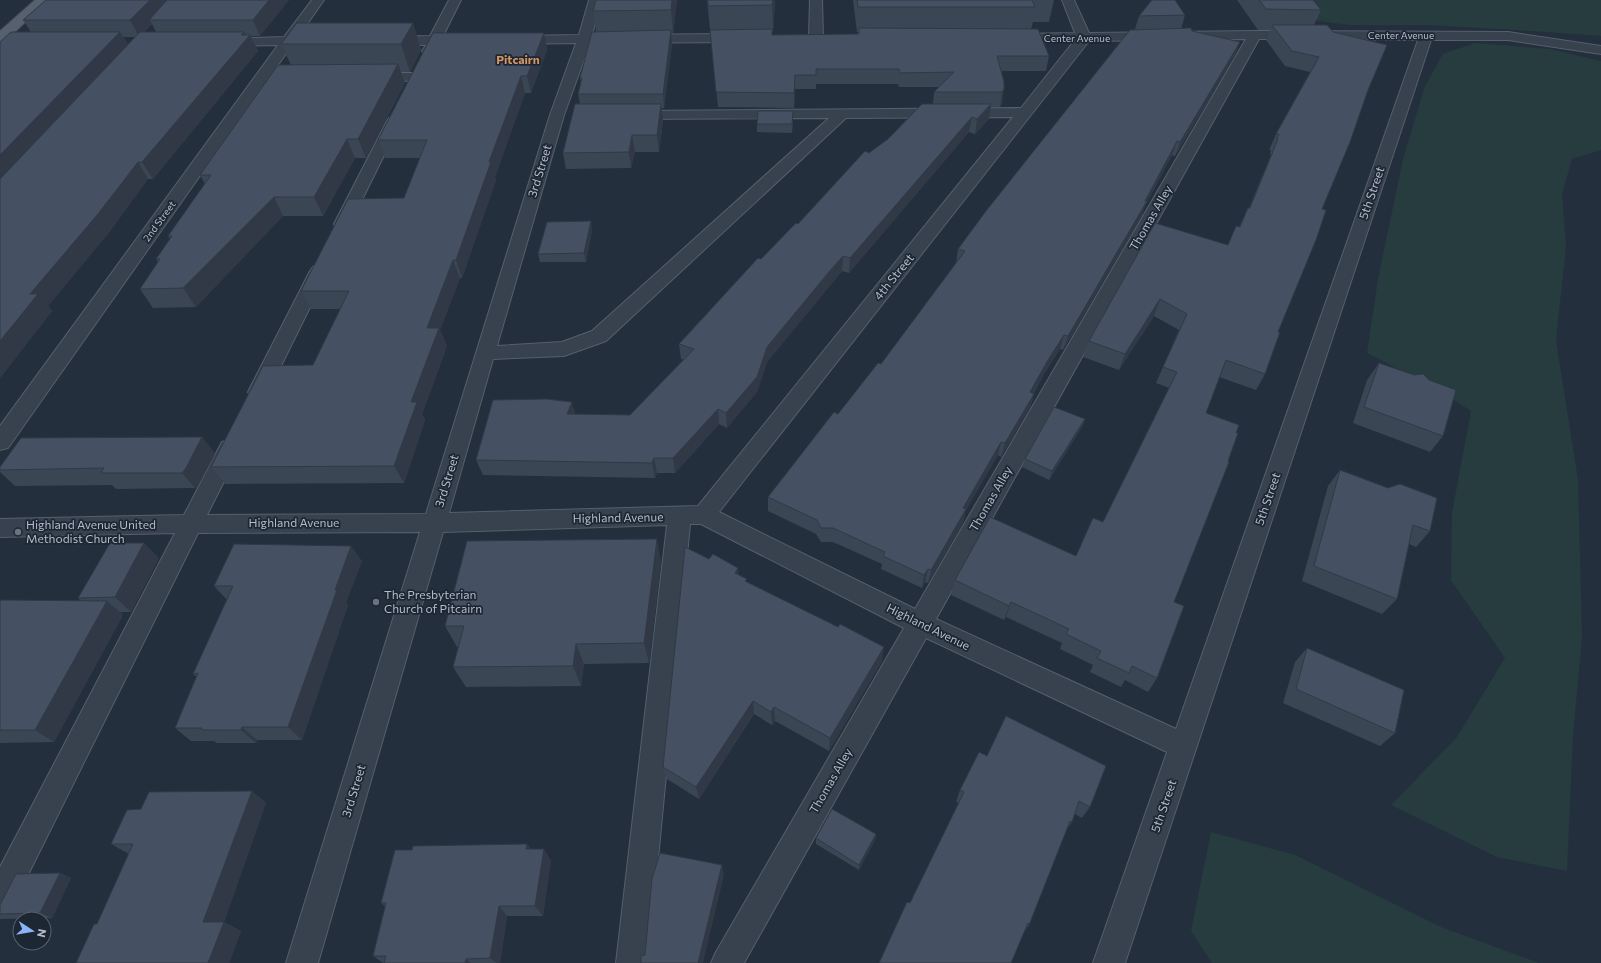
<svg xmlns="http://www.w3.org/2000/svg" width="1601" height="963" font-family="Commissioner,sans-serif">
<rect width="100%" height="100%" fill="#242f3e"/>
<g fill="#263c3f">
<path d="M1316,0H1601V36L1516,30L1428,25H1350L1302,19V4Z"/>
<path d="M1475,43L1550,49L1601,61V150L1572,159L1562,194L1566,247L1556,340L1578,480L1582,638L1573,735L1567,871L1497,857L1391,805L1457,737L1505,658L1451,580L1452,513L1471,411L1433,387L1367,353L1378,279L1403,159L1425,86L1443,54Z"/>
<path d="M1211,832L1295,855L1441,927L1539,963H1212L1191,931Z"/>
</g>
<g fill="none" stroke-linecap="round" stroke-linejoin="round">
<g stroke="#565f6c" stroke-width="2">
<g id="minor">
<path d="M312,0H324L298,37L318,38L320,41L318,44L292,45L8,448L0,450V426L278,45L223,46L218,45L216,42L218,39L284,37Z"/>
<path d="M449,0H461L443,36L464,37L466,40L464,43L439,44L434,54H424L422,51L426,45H389L384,44L382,41L384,38L389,37L430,36Z"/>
<path d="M589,0H601L592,35L741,34L746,35L748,38L746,41L741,42L590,43L564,115L497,346L562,342L592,331L829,118L633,119L628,118L626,115L628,112L633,111L1021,108L1074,41L1011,42L1006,41L1004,38L1006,35L1011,34L1075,33L1062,0H1074L1089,33L1255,31L1508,32L1601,46V54L1508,40H1431L1125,963H1093L1167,752L926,638L744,963H711L716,952L904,628L701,524H690L648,963H616L667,525L443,532L318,963H286L420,532L198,533L11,909L0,913V867L175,533L0,537V519L184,515L222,442L230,440L238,442L241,448L207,515L426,514L550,115L576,43L515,44L510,43L508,40L510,37L515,36L579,35ZM1246,39L915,609L719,512L1089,41ZM1259,39L1418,40L1176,729L936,619ZM1013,117L698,506L449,513L493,359L564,356L606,341L846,118Z"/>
<path d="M810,0H822L823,37L821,40H811L809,37Z"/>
<path d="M373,73H416L421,74L423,77L421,80L416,81L368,80L366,77L368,74Z"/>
<path d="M394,117L399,118L401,121L350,224L348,228L342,229L336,228L334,224L387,121L389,118Z"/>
<path d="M319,265L325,267L328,271L268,392L265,397L258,399L251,397L248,392L310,271L313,267Z"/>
</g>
</g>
<g stroke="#414a57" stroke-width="2">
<path id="major" d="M35,0H49L5,41L0,42V31Z"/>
</g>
<use href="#minor" fill="#38414e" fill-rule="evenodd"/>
<use href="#major" fill="#56606e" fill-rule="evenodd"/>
</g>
<g fill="#3b4654" fill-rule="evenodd">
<path d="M46,0H289L260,36H251L258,51L153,179H148L110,231L48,306L52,311L0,378L31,32L23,20ZM152,24L156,32H144ZM123,37H135L128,44Z"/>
<path d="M596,0H677L673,33H671L672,44L664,108H661L663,120L659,152H635L631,168L566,169L563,153L580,104L578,94L581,83L580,78L596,31L593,11Z"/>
<path d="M707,0H775L773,32H772V35L858,34V32H857L853,0H1054L1049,22H1033L1031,29L1049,56L1046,71H1001L1004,82L1002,104L1000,107H991L989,119L975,134L969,132L849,273L842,271L828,288L767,362L757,392L727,428L719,424L675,473H657L655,478L483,475L476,460L575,414L630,415L684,360L681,359L679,344L761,259L798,224L869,153L888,139L933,104L934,92L939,87H899L898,84H816V89H795L794,108L718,107Z"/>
<path d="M1237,0H1313L1321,10L1314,25L1368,90L1322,209L1278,332L1265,374L1256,390L1219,377L1206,413L1236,433L1174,602L1157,678L1148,692L1125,680L1121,687L1090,672L1093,665L1060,649L1062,643L1006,617L1004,620L951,595L955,580L1076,556L1103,522L1169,388L1156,383L1179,330L1154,316L1119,370L1083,357L1089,341L1228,245L1239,227L1248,208H1249L1271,155L1270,154L1271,150H1269L1276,134L1310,72L1285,66L1266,40L1271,30H1258Z"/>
<path d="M1185,15L1181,29L1192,31L1235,56L1175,156L1172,155L1145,206L1142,215L1063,350L1060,349L1044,374L1034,393V394L1030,408L1001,457L998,455L966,509L963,523L928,583L925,582L922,588L881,569L882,564L833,542H821L816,534L768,511V497L881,364L956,263L958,249L1135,29L1139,16Z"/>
<path d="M413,23L421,50L410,72H401L405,83L366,158H355L323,216H283L196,307L153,308L140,289L158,262L156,259L170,239L168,236L205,184L200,175L291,65L281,44Z"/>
<path d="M544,33L547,50L531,93H525L495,177L496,180L462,278H460L440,330L447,346L422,414L425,420L404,483L225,484L211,467L313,365L340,309H311L301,291L404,198L420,158H385L378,140Z"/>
<path d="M793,120L792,133L757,132V124Z"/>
<path d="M592,230L586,262H540L538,254Z"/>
<path d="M1379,363L1443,436L1430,452L1353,423L1367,380Z"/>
<path d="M1085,419L1082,427L1049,480L1022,467L1025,459Z"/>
<path d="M202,437L215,454L199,484L195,488L116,489L112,485L15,486L0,472V467Z"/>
<path d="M1340,470L1430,531L1416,547L1409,544L1397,599L1382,614L1302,581L1328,486Z"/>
<path d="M159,558L131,612H120L123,615L54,742L0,743V600L81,601L78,598Z"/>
<path d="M709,559L739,575L747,583L882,661L829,751L775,721L772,725L754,714L699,799L667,779L663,767Z"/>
<path d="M362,561L346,602L348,605L302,740H257L256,743H217L214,741H191L175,728L197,677L193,674L227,600L214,586Z"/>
<path d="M661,561L649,663L584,664L581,686L466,687L453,667L459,647H457L445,626Z"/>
<path d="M1307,648L1395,733L1380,746L1283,703L1295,662Z"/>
<path d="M1006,716L1090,807L1082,818L1075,814L1072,822L1067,829L1029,925L1025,931L959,803L956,802L960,790L987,756Z"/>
<path d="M252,791L266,803L224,922L241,931L229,963H76L97,924L129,854L111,844L141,809Z"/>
<path d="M876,834L875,840L859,870L816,844V838Z"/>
<path d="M527,844L531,849L551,860L543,916H507L500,963H383L373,956L386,907L381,903L412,850Z"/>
<path d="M60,873L71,878L52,918L0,919V905Z"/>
</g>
<g fill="#303945">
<path d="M150,0H175L149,20L152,24L139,36L130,20Z"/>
<path d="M269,0H289L260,36L253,20Z"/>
<path d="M672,0H677L673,33L671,10Z"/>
<path d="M773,0H775L773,32L772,5Z"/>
<path d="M413,23L421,50L410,72L401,44Z"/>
<path d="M671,30L672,44L664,108L663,94Z"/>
<path d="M120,32L130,48L0,186V155Z"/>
<path d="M244,32L248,38L250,35L258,51L153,179L142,162Z"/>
<path d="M544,33L547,50L531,93L527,76Z"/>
<path d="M1240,42L1235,56L1175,156L1180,142Z"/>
<path d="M398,64L405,83L366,158L358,139Z"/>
<path d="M795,75V89L794,108V93Z"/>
<path d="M521,76L525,93L495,177L496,180L462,278L456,260L489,162Z"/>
<path d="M1004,89L1002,104L1000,107L1002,92Z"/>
<path d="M661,104L663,120L659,152L657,135Z"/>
<path d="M991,104L989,119L975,134L977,119Z"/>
<path d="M793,111V120L792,133V124Z"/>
<path d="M972,117L969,132L849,273L850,258Z"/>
<path d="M632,135L635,152L631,168L629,152Z"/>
<path d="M347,139L355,158L323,216L314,197Z"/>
<path d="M1177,141L1172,155L1145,206L1142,215L1063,350L1068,336L1145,201Z"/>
<path d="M138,162L148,179L110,231L48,306L52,311L0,378V341L30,294Z"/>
<path d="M274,197L283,216L196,307L183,288Z"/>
<path d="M591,221L592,230L586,262L584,253Z"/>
<path d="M843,256L842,271L767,362L757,392L727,428L726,413L767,347Z"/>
<path d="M453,260L460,278L440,330L447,346L422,414L425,420L404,483L394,466L411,402L427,328Z"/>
<path d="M1160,299L1154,316L1119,370L1125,354Z"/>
<path d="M1064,335L1060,349L1044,374L1026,406L1030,392L1048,360Z"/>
<path d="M1034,394L1030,408L1001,457L1005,443Z"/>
<path d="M572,402L576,417L567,414Z"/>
<path d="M718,409L719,424L675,473L673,458Z"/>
<path d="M1085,419L1082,427L1049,480L1052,471Z"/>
<path d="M202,437L215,454L199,484L195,488L182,473Z"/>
<path d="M1001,442L998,455L960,521L963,508Z"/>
<path d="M654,458L657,473L655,478L652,463Z"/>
<path d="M966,509L963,523L928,583L931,570Z"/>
<path d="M657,539L661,561L649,663L644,643Z"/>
<path d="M144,543L159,558L131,612L115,597Z"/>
<path d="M351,546L362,561L346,602L348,605L302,740L288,727L335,590Z"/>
<path d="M738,568L740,583L735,573Z"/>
<path d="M928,569L925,582L922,588L924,575Z"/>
<path d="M107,601L123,615L54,742L35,730Z"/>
<path d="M1011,602L1006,617L1004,620L1009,606Z"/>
<path d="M576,644L584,664L581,686L573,666Z"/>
<path d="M884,647L882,661L829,751L830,738Z"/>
<path d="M753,701L754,714L699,799L696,787Z"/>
<path d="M774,707L775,721L772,725L771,712Z"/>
<path d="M242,727L257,740L256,743L241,730Z"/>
<path d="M252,791L266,803L224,922L241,931L229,963H208L203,922Z"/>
<path d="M876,834L875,840L859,870V865Z"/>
<path d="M527,844L535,855L526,849Z"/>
<path d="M544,849L551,860L543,916L535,906Z"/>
<path d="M722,865L724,875L703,963H698Z"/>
<path d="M60,873L71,878L52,918L40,913Z"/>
<path d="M499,906L507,916L500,963H497L490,958Z"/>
<path d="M466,959L471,963H465Z"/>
</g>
<g fill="#455162" stroke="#303945">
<path d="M46,0H150L130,20H23Z"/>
<path d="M167,0H269L253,20H149Z"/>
<path d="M596,0H672L671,10L593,11Z"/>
<path d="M708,0H773L772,5L708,6Z"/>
<path d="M857,0H1032L1035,7H858Z"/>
<path d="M1152,0H1175L1185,15L1139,16Z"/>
<path d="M1259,0H1313L1321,10L1266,9Z"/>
<path d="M297,23H413L401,44H281Z"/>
<path d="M1272,25H1327L1333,32L1387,45L1368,90L1350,142L1322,209L1326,210L1316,240L1278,332H1280L1265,374L1226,360L1206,413L1239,425L1236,433H1238L1228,461L1229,462L1174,602L1184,606L1157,678L1132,666L1129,673L1097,658L1101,651L1066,634L1069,629L1011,602L1009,606L955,580L990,517L1076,556L1093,518L1103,522L1177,372L1163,367L1187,314L1160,299L1125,354L1089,341L1155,223L1228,245L1236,226L1240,227L1248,208H1250L1278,139L1277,138L1279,134H1276L1319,57L1292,51Z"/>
<path d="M859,28L1038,29L1049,56H997L1004,82V89L1002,92H934L954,72L900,73L899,69H816V75H795L794,93L716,92L710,30L772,29V35L859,34Z"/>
<path d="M1191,28L1192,31L1240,42L1180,142L1177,141L1145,201H1147L1068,336L1064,335L1048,360L1030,392L1034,394L1005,443L1001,442L963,508L966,509L931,570L928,569L924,575L883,556L885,552L833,528H821L817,520L768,497L834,412L838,414L878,363L881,364L965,251L958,249L986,211L1130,30Z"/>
<path d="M671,30L663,94H578L582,78H580L592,32Z"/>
<path d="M11,32H120L0,155V42Z"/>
<path d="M140,32H244L241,35H250L142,162H138L98,214L30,294H38L0,341V179Z"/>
<path d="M433,33H544L527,76H521L489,162H491L456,260H453L427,328H439L411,402H417L394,466L211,467L263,366L313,365L349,291H301L348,199L404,198L427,140H378Z"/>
<path d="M398,64L358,139H347L314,197H274L183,288L140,289L160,259H156L172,236H168L211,175H200L278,65Z"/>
<path d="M575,104H661L657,135H632L629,152L563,153Z"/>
<path d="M922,104H991L977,119L972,117L850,258L843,256L828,273L767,347L757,377L726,413L718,409L673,458H654L652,463L476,460L493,400L546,399L572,402L567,414L630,415L694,349L679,344L758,258L761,259L796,223L798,224L865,151L869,153L888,139Z"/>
<path d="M758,111H793L792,124H757Z"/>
<path d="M591,221L584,253L538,254L547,222Z"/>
<path d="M1379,363L1414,375L1423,374L1429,380L1456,390L1443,436L1364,407Z"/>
<path d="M1054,407L1085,419L1052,471L1025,459Z"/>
<path d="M202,437L186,468L182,473H101L104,468L0,470V467L21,438Z"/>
<path d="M1340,470L1388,488L1400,484L1437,498L1430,531L1413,525L1397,599L1314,566Z"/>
<path d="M657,539L644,643L576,644L573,666L453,667L464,626H445L467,541Z"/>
<path d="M110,543H144L115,597L78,598Z"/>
<path d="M234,544L351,546L335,590H337L288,727H242L241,730H202V728H175L198,673L193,674L233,586H214Z"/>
<path d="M685,547L709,559L713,554L738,568L735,573L747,579L745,581L838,627L840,624L884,647L830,738L774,707L771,712L753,701L696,787L663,767Z"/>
<path d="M0,600L107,601L35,730H0Z"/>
<path d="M1307,648L1404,690L1395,733L1296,689Z"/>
<path d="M1006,716L1106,766L1090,807L1079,801L1072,822L1070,821L1029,925L1028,923L1011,963H879L907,902L910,903L964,792L960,790L979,752L987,756Z"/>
<path d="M252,791L203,922H224L208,963H76L94,924H97L133,844H111L127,810L141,809L149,792Z"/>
<path d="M832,809L876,834L859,865L816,838Z"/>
<path d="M527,844L526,849H544L535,906H499L490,958L466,959L465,963H384L386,956H373L386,903H381L395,850H412L413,846Z"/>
<path d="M660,853L722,865L698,963H641V956L645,955L652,879Z"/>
<path d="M60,873L40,913L0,914V905L16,874Z"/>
</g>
<g fill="#6b7280" stroke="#1d2633" stroke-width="1.5">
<circle cx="18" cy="532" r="4"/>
<circle cx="376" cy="602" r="4"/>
</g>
<g text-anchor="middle" stroke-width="3.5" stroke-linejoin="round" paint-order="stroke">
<g font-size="10" fill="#b4bcc9" stroke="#1d2633">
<text x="1401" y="39">Center Avenue</text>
<text x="1077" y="42">Center Avenue</text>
<text transform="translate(159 221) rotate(-54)" y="4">2nd Street</text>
</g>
<g font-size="12" font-weight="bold" fill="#d59563" stroke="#1d2633">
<text x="518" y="64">Pitcairn</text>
</g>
<g font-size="12" fill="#b4bcc9" stroke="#1d2633">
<text transform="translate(540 171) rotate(-73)" y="4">3rd Street</text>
<text transform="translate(1372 193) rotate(-71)" y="4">5th Street</text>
<text transform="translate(1151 218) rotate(-60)" y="4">Thomas Alley</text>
<text transform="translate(894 277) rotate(-51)" y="4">4th Street</text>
<text transform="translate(447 481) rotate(-73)" y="4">3rd Street</text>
<text transform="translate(991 499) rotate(-60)" y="4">Thomas Alley</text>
<text transform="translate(1268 499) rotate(-71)" y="4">5th Street</text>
<text transform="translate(618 518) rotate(-1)" y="4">Highland Avenue</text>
<text x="294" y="527">Highland Avenue</text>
<text transform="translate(928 627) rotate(26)" y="4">Highland Avenue</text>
<text transform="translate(831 781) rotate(-60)" y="4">Thomas Alley</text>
<text transform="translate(354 791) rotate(-73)" y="4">3rd Street</text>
<text transform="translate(1164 806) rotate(-71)" y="4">5th Street</text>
</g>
<g font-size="12" fill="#b4bcc9" stroke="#1d2633" text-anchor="start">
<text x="26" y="529">Highland Avenue United<tspan x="26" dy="14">Methodist Church</tspan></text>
<text x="384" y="599">The Presbyterian<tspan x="384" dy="14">Church of Pitcairn</tspan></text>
</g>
</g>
<g transform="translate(32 931) rotate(102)"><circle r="19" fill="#1d2633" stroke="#59626f"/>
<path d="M0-3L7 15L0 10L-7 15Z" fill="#8ab4f8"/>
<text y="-6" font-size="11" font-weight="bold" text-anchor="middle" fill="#b4bcc9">N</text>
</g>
</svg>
